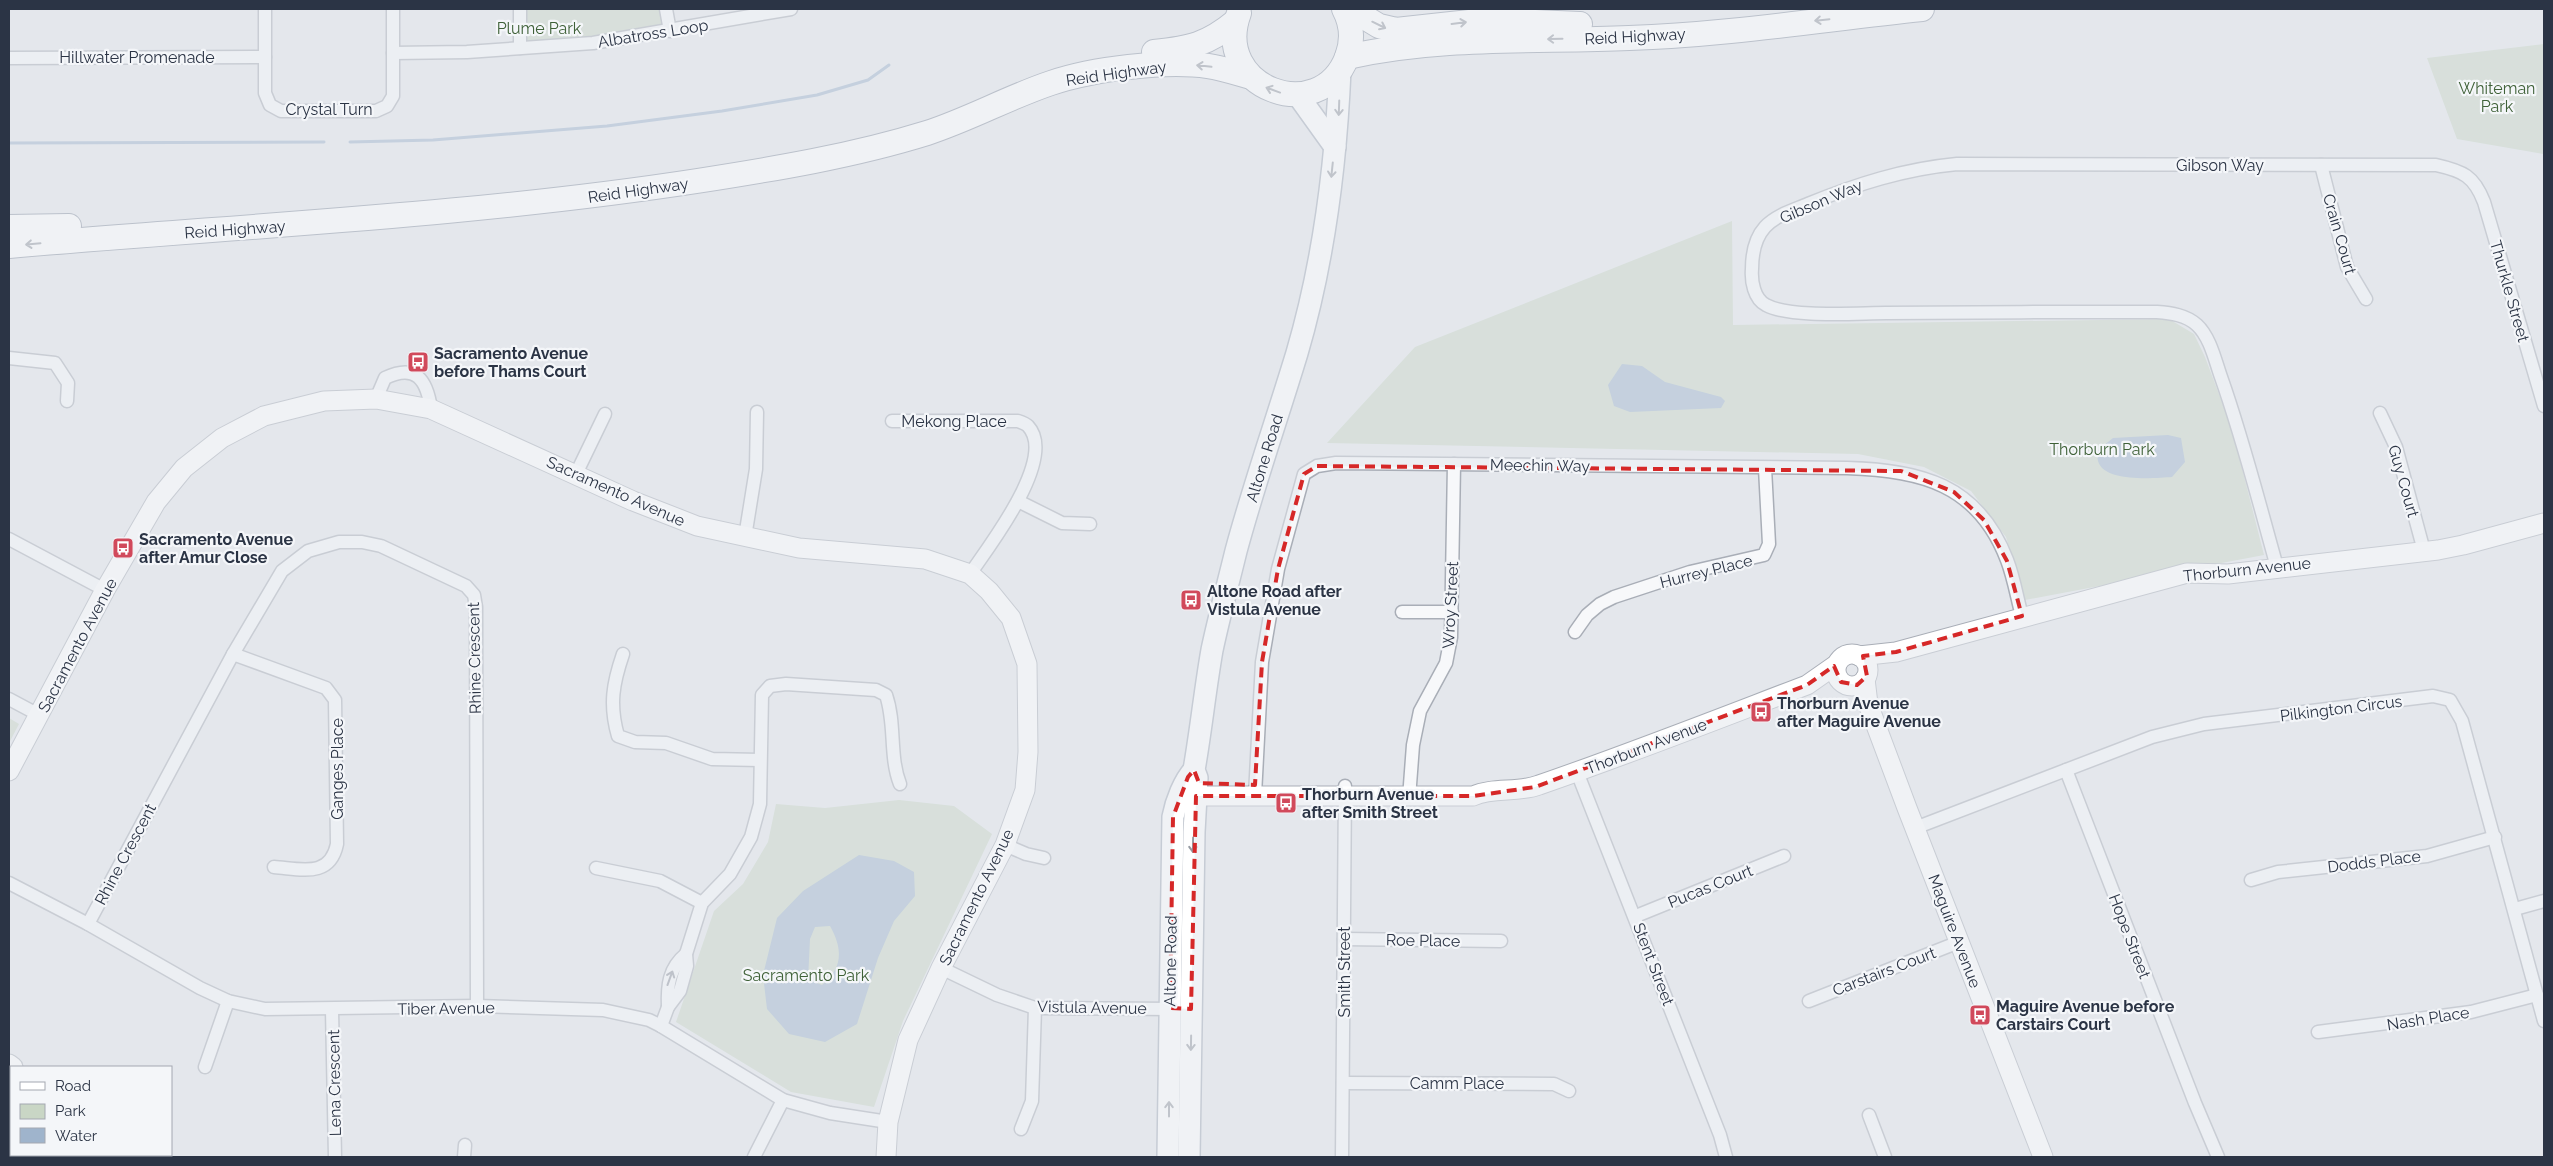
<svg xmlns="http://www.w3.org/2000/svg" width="2553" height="1166" font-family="Raleway,sans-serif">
<rect width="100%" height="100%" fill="#e4e7ec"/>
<g fill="#c9d6c5">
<path d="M520,9H666L670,31L520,48Z"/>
<path d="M2544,44V157L2543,154L2457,139L2427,58Z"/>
<path d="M1732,221L1733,325L2169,319L2194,334L2205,357L2232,429L2264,555L2025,600L2006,537L1971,491L1924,467L1858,454L1327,443L1415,347Z"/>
<path d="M9,718L19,724L9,743Z"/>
<path d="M899,800L954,806L992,834L903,1021L874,1107L791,1092L676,1022L714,911L743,884L768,842L776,804L825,808Z"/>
</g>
<g fill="#9fb4cc" fill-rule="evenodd">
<path d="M1622,364L1642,366L1665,382L1721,397L1725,401L1721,408L1630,412L1614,406L1608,385Z"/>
<path d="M2168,435L2181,438L2185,462L2172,477C2155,478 2104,483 2098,461C2097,458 2098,453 2098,450L2113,438Z"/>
<path d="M859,855L894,861L914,872L915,896L894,921L878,958L857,1024L825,1042L789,1034L767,1009L763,975L777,918L803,891ZM830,926C843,949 843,968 822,985L808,980L810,939L815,927Z"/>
</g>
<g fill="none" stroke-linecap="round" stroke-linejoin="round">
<g stroke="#9fb4cc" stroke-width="3">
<path d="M350,142L433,140L607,126L722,111L817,95L868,80L889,65"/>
<path d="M9,143L324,142"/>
</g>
<g stroke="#a9aeb7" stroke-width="15">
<g id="street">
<path d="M265,9V93L270,105L281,111H376L387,106L393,96V9"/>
<path d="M520,9V48"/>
<path d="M666,9L670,31"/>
<path d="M393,53L467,52L593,43L791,9"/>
<path d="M9,58L265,57"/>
<path d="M2321,165L2347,267L2366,299"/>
<path d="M9,358L55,363L68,383L67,401"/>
<path d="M376,399L385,378C416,363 427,380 431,409"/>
<path d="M2380,413L2396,447L2424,551"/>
<path d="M892,421H1018C1021,422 1026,424 1028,426C1058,458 989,546 970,574"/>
<path d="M576,474L605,414"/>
<path d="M1018,501L1062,523L1090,524"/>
<path d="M745,537L756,469L757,412"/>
<path d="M9,539L105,590"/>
<path d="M2277,567C2259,503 2243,439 2221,377C2215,360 2210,337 2197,325C2186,315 2171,313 2157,312C2067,312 1976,312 1886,313C1857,313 1790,318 1766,305C1754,299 1751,281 1752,269C1752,253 1755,238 1765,227C1776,215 1794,210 1808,204C1857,184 1904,169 1957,164L2436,165C2463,171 2474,176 2484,202L2544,406"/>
<path d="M1402,612H1452"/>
<path d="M1575,632L1587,615L1600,604L1614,597L1690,572L1764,555L1769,544L1765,468"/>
<path d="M233,654L326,688L335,700L337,844C330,878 302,869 274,867"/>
<path d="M623,654C613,683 609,705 618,736L635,742L666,743L712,759L760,760"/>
<path d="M9,699L39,715"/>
<path d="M2066,770L2195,1103L2218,1157"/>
<path d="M1577,772L1720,1135L1726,1157"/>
<path d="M1255,795L1262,662L1278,569L1304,474L1317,466L1336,463L1847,468C1920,470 1978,484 2007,560C2014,578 2017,598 2022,616"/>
<path d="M1409,798L1413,745L1420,711L1446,663L1451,637L1454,464"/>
<path d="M1915,828L2152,737L2204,724L2433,696L2450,700L2462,721L2544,1021"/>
<path d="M1005,845L1026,854L1044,858"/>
<path d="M596,868L660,881L702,903"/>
<path d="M2251,880L2278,872L2427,856L2495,837"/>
<path d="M9,883L88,924L200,988L228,1001L265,1009L477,1006L603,1010L649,1020L661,1026L783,1100L830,1113L888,1122"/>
<path d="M2515,909L2544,901"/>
<path d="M1636,916L1784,856"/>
<path d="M88,924L233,654L282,571L308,551L339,542H362L381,546L466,586L474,595L476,607L477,1006"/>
<path d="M1344,939L1501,941"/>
<path d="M941,968L997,995L1035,1008L1175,1009"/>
<path d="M1809,1001L1959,942"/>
<path d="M668,1007C667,985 669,968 686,954"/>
<path d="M332,1010L335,1157"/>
<path d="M661,1026L668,1007L680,991L687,966L686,954L702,903L730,874L751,837L760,804L762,695L770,686L786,684L876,690L886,695C896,724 889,756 900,784"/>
<path d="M2318,1032L2471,1012L2537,995"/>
<path d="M205,1067L228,1001"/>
<path d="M1343,1083L1554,1084L1569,1091"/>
<path d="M1869,1115L1885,1157"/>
<path d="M1021,1129L1032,1101L1035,1008"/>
<path d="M464,1157L465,1145"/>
<path d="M754,1157L783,1100"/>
<path d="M1342,1157L1345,786"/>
</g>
</g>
<g stroke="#a9aeb7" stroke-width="21">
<g id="secondary">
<circle cx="1852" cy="670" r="16"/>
<path d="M1859,656L1896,652L2187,573L2228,574L2438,550L2463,545L2544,523"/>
<path d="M1865,679L1868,704L1907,808L2043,1157"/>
<path d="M9,771L105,590L156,502L184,468L222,438L264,416L324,401L376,399L431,409L633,501L697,526L799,548L925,559L970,574L989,591L1011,618L1027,664L1028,752L1025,790L1005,845L941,968L908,1040L888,1122L886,1157"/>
<path d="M1196,796H1473C1493,787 1518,793 1539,785C1629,754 1718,719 1807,685L1837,664"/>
<path d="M9,1064L13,1067"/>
<path d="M103,1155L106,1157"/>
</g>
</g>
<g stroke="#a3abb8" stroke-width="24">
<g id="primary">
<path d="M1297,94L1335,147"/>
<path d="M1168,1157L1173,817C1176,801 1184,781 1194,770"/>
<path d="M1189,1157L1194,832L1197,778L1194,770C1201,730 1205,690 1212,650C1219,617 1228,584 1236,551C1254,484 1277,419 1297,353C1324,261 1336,164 1340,70"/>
</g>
</g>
<g stroke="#8b94a3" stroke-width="26">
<g id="highway">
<path d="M1351,9L1379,26L1396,30L1488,20L1580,24"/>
<path d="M1239,13C1211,88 1320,128 1347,57C1353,41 1352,24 1344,9"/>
<path d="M1154,52C1190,48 1207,45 1236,21"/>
<path d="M1347,57C1439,36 1535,42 1629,38C1727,35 1825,19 1922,9"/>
<path d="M9,227L69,226"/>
<path d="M9,246C239,226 469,216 697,181C774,169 853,156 927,133C970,119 1009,97 1051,83C1092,69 1165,60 1208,66C1222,68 1237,73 1251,77"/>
</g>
</g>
<use href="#street" stroke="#f7f8fa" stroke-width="12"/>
<use href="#secondary" stroke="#fff" stroke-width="19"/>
<use href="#primary" stroke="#fff" stroke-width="21"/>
<use href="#highway" stroke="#fff" stroke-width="24"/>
</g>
<defs><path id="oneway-shaft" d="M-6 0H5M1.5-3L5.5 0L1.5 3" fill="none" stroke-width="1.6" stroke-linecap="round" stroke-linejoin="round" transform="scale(1.25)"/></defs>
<g stroke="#959aa2">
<use href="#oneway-shaft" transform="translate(1822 20) rotate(174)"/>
<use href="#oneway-shaft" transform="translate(1459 23) rotate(-7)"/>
<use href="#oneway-shaft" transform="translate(1379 25) rotate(26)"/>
<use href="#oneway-shaft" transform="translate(1555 39) rotate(179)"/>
<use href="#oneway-shaft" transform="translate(1204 66) rotate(-174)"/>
<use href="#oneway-shaft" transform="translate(1273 90) rotate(-160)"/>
<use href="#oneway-shaft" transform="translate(1339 108) rotate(92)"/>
<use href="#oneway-shaft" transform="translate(1332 170) rotate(96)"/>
<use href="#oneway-shaft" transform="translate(33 244) rotate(175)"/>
<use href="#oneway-shaft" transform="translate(1193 845) rotate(91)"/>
<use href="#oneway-shaft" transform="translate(1191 1043) rotate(91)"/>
<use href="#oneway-shaft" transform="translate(1169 1109) rotate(-90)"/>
</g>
<use stroke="#9196a0" href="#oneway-shaft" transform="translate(670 978) rotate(-70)"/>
<path d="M0 0H2553V1166H0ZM1317,466L1901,471L1954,492L1984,520L2007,561L2022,616L1896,652L1863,656L1867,676L1857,685L1841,682L1834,666L1807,685L1535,787L1473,796H1196L1191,1009L1170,1008L1173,817L1188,777L1194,770L1199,783L1255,785L1262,662L1278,569L1304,474Z" fill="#e4e7ec" fill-opacity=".55" fill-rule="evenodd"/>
<path fill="none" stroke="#d62828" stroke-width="4" stroke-dasharray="10 6" stroke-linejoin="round" d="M1317,466L1901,471L1954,492L1984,520L2007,561L2022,616L1896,652L1863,656L1867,676L1857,685L1841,682L1834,666L1807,685L1535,787L1473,796H1196L1191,1009L1170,1008L1173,817L1188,777L1194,770L1199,783L1255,785L1262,662L1278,569L1304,474Z"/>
<defs>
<g id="bus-square" transform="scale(1.125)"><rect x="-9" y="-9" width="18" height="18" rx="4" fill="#d1495b" stroke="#f4f6f9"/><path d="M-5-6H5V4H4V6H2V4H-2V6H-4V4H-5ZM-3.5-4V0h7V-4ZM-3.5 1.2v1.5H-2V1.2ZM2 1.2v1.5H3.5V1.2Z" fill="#fff"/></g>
</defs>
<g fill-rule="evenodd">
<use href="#bus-square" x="418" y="362"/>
<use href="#bus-square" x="123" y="548"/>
<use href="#bus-square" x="1191" y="600"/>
<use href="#bus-square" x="1761" y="712"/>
<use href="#bus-square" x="1286" y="803"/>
<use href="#bus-square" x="1980" y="1015"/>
</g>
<g text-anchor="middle" stroke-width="4.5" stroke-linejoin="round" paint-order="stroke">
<g font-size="16" fill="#3f6138" stroke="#f4f6f9">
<text x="539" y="34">Plume Park</text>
<text x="2497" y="94">Whiteman<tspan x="2497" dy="18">Park</tspan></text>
<text x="2102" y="455">Thorburn Park</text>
<text x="806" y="981">Sacramento Park</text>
</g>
<g font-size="16" fill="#2b3445" stroke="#f4f6f9">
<text transform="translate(653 33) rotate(-9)" y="6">Albatross Loop</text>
<text transform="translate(1635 36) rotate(-3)" y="6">Reid Highway</text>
<text x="137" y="63">Hillwater Promenade</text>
<text transform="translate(1116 73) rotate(-8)" y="6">Reid Highway</text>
<text x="329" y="115">Crystal Turn</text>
<text x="2220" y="171">Gibson Way</text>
<text transform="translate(638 190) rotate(-8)" y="6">Reid Highway</text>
<text transform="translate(1821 201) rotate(-23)" y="6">Gibson Way</text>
<text transform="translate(235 229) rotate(-4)" y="6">Reid Highway</text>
<text transform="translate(2340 234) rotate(74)" y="6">Crain Court</text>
<text transform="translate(2510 291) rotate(74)" y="6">Thurkle Street</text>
<text x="954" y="427">Mekong Place</text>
<text transform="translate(1264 458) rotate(-73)" y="6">Altone Road</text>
<text transform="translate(1540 465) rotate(1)" y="6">Meechin Way</text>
<text transform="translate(2404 481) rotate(74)" y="6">Guy Court</text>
<text transform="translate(616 491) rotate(24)" y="6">Sacramento Avenue</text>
<text transform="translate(2247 569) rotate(-6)" y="6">Thorburn Avenue</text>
<text transform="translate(1706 571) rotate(-14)" y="6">Hurrey Place</text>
<text transform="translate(1450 605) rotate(-87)" y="6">Wroy Street</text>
<text transform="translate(77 645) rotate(-62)" y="6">Sacramento Avenue</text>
<text transform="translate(474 658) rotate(-91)" y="6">Rhine Crescent</text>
<text transform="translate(2341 708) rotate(-7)" y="6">Pilkington Circus</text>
<text transform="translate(1646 746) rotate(-21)" y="6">Thorburn Avenue</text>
<text transform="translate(337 769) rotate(-90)" y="6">Ganges Place</text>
<text transform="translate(125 854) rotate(-62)" y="6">Rhine Crescent</text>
<text transform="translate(2374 861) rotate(-7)" y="6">Dodds Place</text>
<text transform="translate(1710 886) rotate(-22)" y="6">Pucas Court</text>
<text transform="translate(976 897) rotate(-64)" y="6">Sacramento Avenue</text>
<text transform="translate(1955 931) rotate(69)" y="6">Maguire Avenue</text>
<text transform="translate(2130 936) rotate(69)" y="6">Hope Street</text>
<text transform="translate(1423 940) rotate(1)" y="6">Roe Place</text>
<text transform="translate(1170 961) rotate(-89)" y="6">Altone Road</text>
<text transform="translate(1654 964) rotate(69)" y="6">Stent Street</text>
<text transform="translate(1884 971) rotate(-21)" y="6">Carstairs Court</text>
<text transform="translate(1344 972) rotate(-90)" y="6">Smith Street</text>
<text transform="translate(1092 1007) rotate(1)" y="6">Vistula Avenue</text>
<text transform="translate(446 1008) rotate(-1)" y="6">Tiber Avenue</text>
<text transform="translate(2428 1018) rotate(-9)" y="6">Nash Place</text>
<text transform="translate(334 1083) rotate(-91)" y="6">Lena Crescent</text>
<text x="1457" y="1089">Camm Place</text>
</g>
<g font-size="16" font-weight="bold" fill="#2b3445" stroke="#f4f6f9" text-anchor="start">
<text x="434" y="359">Sacramento Avenue<tspan x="434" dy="18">before Thams Court</tspan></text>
<text x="139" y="545">Sacramento Avenue<tspan x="139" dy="18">after Amur Close</tspan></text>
<text x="1207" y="597">Altone Road after<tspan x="1207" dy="18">Vistula Avenue</tspan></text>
<text x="1777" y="709">Thorburn Avenue<tspan x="1777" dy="18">after Maguire Avenue</tspan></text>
<text x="1302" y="800">Thorburn Avenue<tspan x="1302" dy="18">after Smith Street</tspan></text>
<text x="1996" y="1012">Maguire Avenue before<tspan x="1996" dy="18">Carstairs Court</tspan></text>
</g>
</g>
<rect width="2553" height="1166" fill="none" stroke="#2b3445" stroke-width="20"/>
<rect x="10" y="1066" width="162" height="90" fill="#f4f6f9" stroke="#a4a8b1"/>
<rect x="20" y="1082" width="25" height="8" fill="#ffffff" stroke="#a4a8b1"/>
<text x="55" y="1091" font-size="15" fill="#2b3445">Road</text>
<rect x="20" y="1104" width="25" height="15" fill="#c9d6c5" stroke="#a4a8b1"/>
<text x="55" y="1116" font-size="15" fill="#2b3445">Park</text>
<rect x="20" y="1128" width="25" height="15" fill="#9fb4cc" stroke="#a4a8b1"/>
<text x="55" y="1141" font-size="15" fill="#2b3445">Water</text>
</svg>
